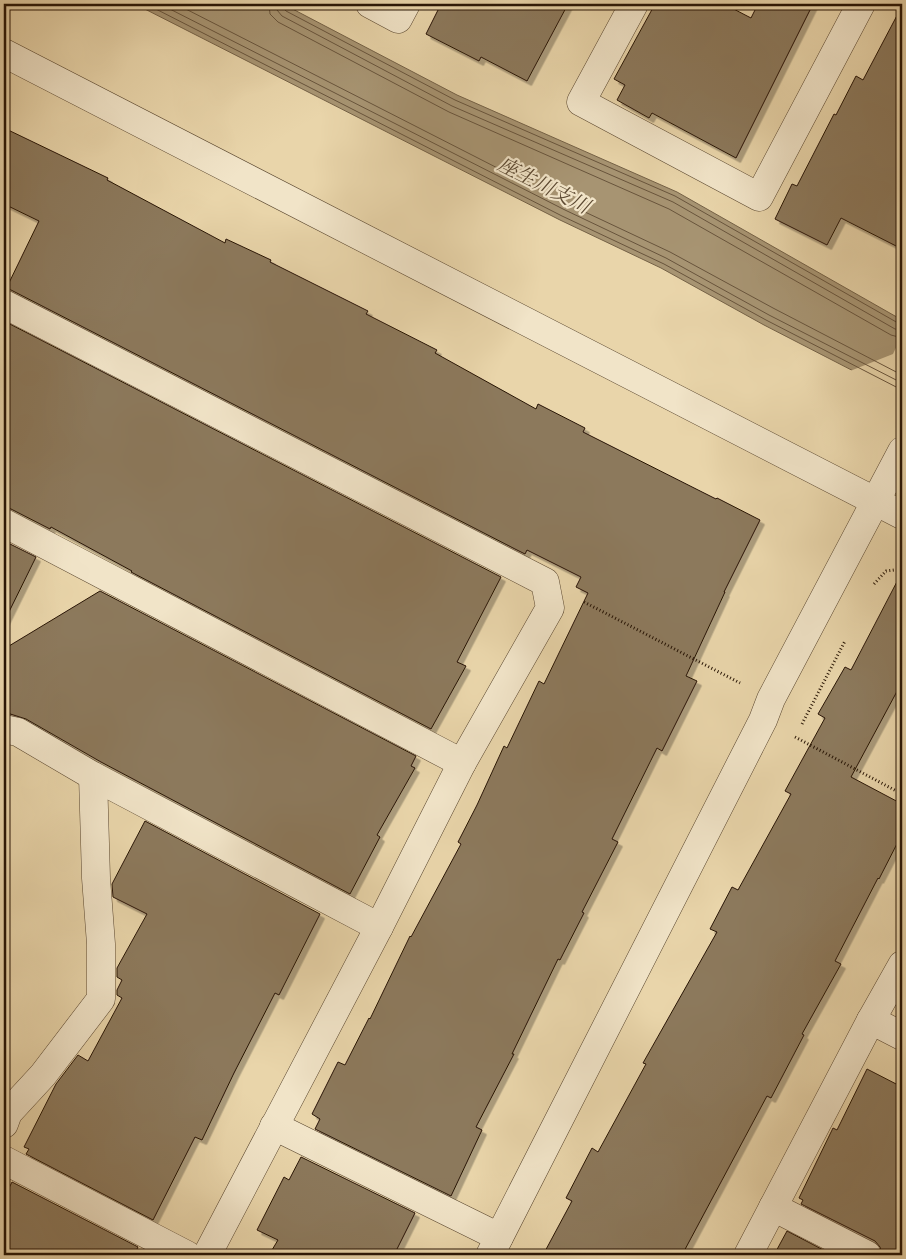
<svg xmlns="http://www.w3.org/2000/svg" width="906" height="1259" font-family="'IM FELL Double Pica','Noto Serif JP',serif">
<defs>
<filter id="shadow"><feDropShadow dx="4.5" dy="4.5" stdDeviation="0" flood-color="#0004"/></filter>
</defs>
<rect width="100%" height="100%" fill="#e9d5aa"/>
<filter id="stains"><feTurbulence type="fractalNoise" baseFrequency=".004" numOctaves="4"/><feColorMatrix values="0 0 0 0 .2 0 0 0 0 .09 0 0 0 0 .02 0 0 0 .5 -.17"/></filter>
<radialGradient id="worn" r=".72"><stop offset=".6" stop-color="#630" stop-opacity="0"/><stop offset="1" stop-color="#630" stop-opacity=".3"/></radialGradient>
<path fill="#a79472" stroke="#746146" d="M135,4H283L457,95L677,192L902,320V396L764,325L661,268L560,220Z"/>
<path fill="#e9d5aa" d="M902,335V399L850,371L893,354Z"/>
<g fill="none" stroke-linecap="round" stroke-linejoin="round">
<g stroke="#68543c" stroke-width="1">
<path d="M146,4L562,216L664,264L766,320L902,390"/>
<path d="M160,4L565,210L666,258L769,315L902,383"/>
<path d="M176,4L568,204L670,252L773,308L902,375"/>
<path d="M269,4L270,14L278,22L449,112L669,209L891,335L902,338"/>
<path d="M276,4L277,10L282,16L452,106L673,202L895,329L902,330"/>
<path d="M282,4L283,8L286,11L455,100L675,196L898,323L902,324"/>
</g>
</g>
<g fill="#8c795b" stroke="#281505" filter="url(#shadow)">
<path d="M441,4H568L527,81L481,57L479,61L426,34Z"/>
<path d="M655,4H724L751,18L758,4H813L736,158L652,113L649,118L617,100L625,85L614,79Z"/>
<path d="M902,6V249L841,218L827,245L775,219L792,184L797,186L834,114L836,115L856,76L863,80Z"/>
<path d="M4,128L108,178L107,180L225,243L226,239L271,260L270,262L368,311L366,314L437,350L435,353L536,409L538,404L585,428L583,432L716,499L717,498L760,520L724,592H725L686,676L697,681L662,751L657,748L612,839L618,842L582,912L584,913L560,960L558,959L512,1054H514L476,1127L482,1130L451,1196L315,1129L320,1119L312,1114L338,1062L345,1065L369,1018L370,1019L410,936L411,937L461,844L458,842L477,805L504,746L507,748L539,681L544,684L588,593L576,587L581,577L527,550L525,554L515,549L11,290L6,289L39,221L4,204Z"/>
<path d="M4,321L501,577L457,662L466,666L431,729L131,572L132,571L51,527L50,529L11,509L4,507Z"/>
<path d="M4,541L36,557L4,622Z"/>
<path d="M902,572V682L851,777L902,804V834L879,879L878,878L835,961L841,964L802,1034L804,1035L771,1098L767,1096L682,1255H543L572,1201L566,1198L592,1148L598,1152L646,1064L643,1063L717,932L710,929L732,887L738,890L791,794L785,791L825,718L818,714L845,667L851,670Z"/>
<path d="M100,591L416,756L411,766L415,768L377,835L380,837L350,894L101,762L26,719L4,712V649Z"/>
<path d="M145,821L320,914L279,995L275,993L234,1073L202,1140L195,1137L153,1220L26,1154L29,1149L24,1147L56,1084L78,1055L88,1061L122,998L117,995V990L122,980L117,977V968L147,914L113,897L112,884Z"/>
<path d="M867,1069L902,1087V1255H882L880,1247L875,1241L801,1204L803,1200L799,1198L833,1128L837,1130Z"/>
<path d="M301,1157L415,1213L394,1255H269L278,1240L257,1230L284,1177L289,1180Z"/>
<path d="M12,1182L138,1247L134,1255H4V1198Z"/>
<path d="M787,1231L833,1255H774Z"/>
</g>
<g fill="none" stroke-linecap="round" stroke-linejoin="round">
<g stroke="#58452e" stroke-width="29">
<g id="minor">
<path d="M370,4L398,19L406,4"/>
<path d="M634,4L581,102L759,197L861,4"/>
<path d="M4,53L902,515"/>
<path d="M4,304L545,582L550,608L462,763L379,927L207,1255"/>
<path d="M4,523L462,763"/>
<path d="M4,729L18,732L93,776L379,927"/>
<path d="M871,1020L902,1036"/>
<path d="M4,1124L8,1113L43,1075L101,999V944L96,878L93,776"/>
<path d="M274,1126L499,1237"/>
<path d="M4,1160L187,1255"/>
<path d="M773,1207L867,1255"/>
<path d="M490,1255L763,720L771,699L902,451"/>
<path d="M748,1255L871,1020L902,965"/>
</g>
</g>
<g stroke="#281505" stroke-width="3" stroke-dasharray="1 2.5" stroke-linecap="butt">
<path d="M874,584L886,571L902,569"/>
<path d="M584,602L740,683"/>
<path d="M802,724L845,641"/>
<path d="M795,737L902,794"/>
</g>
<use href="#minor" stroke="#f1e4c8" stroke-width="28"/>
</g>
<g text-anchor="middle" stroke-width="4.5" stroke-linejoin="round" paint-order="stroke">
<g font-size="20" font-style="italic" fill="#5b4831" stroke="#f1e4c8">
<text transform="translate(544 185) rotate(27)" y="7">座生川支川</text>
</g>
</g>
<rect width="906" height="1259" fill="none" stroke="#e9d5aa" stroke-width="20"/>
<rect x="5" y="5" width="896" height="1249" fill="none" stroke="#281505" stroke-width="2.5"/>
<rect x="10" y="10" width="886" height="1239" fill="none" stroke="#281505"/>
<rect width="100%" height="100%" filter="url(#stains)"/>
<rect width="100%" height="100%" fill="url(#worn)"/>
</svg>
